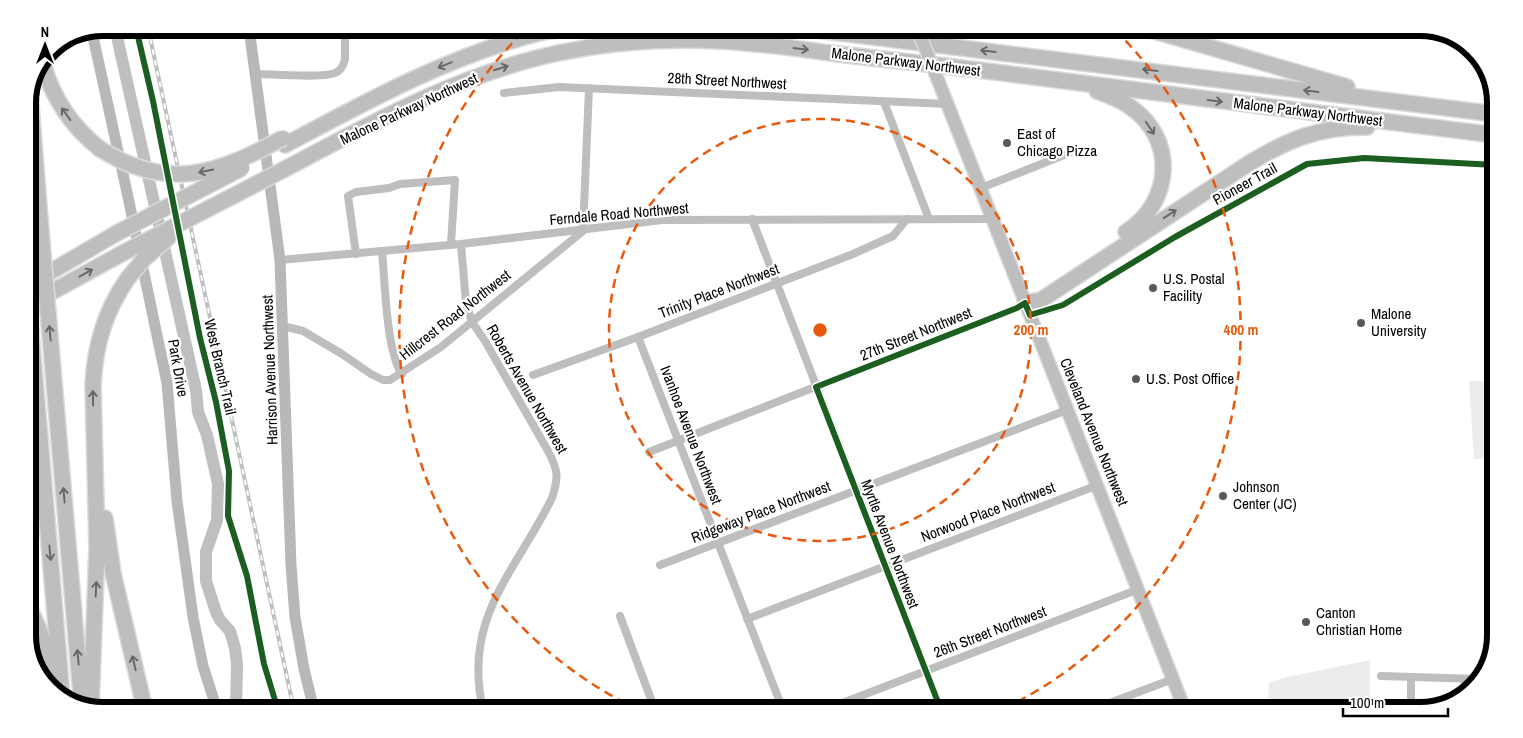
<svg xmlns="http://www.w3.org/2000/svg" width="1523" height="738" font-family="'Archivo Narrow',sans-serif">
<rect width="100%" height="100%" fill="#fff"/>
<g fill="#ececec">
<path d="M1469,381H1488L1495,382V457L1474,459Z"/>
<path d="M1370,660L1369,710H1268L1269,683L1283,678Z"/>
</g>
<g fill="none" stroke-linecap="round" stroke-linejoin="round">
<path stroke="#bfbfbf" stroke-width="12" d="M115,28L196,390L198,412L207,435L218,484L217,520L206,552V581L216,612L220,620L230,631L235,648L237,664L236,710"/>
<g stroke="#dbdbdb" stroke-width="15">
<path id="primary" d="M936,75C1020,287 1103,499 1185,710"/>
</g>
<g stroke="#dbdbdb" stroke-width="18">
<g id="highway">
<path d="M800,28L1495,114"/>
<path d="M1144,28L1347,87"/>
<path d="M43,64C53,99 71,126 100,149"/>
<path d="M1097,91C1108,95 1119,99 1129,106C1177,138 1173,202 1126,232"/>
<path d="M30,94L43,255"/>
<path d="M285,145C367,101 449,56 539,33C552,30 565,29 577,28"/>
<path d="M283,170C372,123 459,74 558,53C611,42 666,38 720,41C759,43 799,49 838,54C898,61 958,67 1018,75C1177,96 1336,115 1495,135"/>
<path d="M28,285L117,233"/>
<path d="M1025,303L1041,300L1248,164C1287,140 1320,126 1367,127"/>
<path d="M28,305L121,254"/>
<path d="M48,312L82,706"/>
<path d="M30,321L62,696"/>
<path d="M28,482L30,429"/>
<path d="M105,518L113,573L145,710"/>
<path d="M28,608C44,631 47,658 50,685"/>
<path d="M91,708L97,547L93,385C95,345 105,311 128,278"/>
</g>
</g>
<g stroke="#bebebe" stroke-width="8">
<path d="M256,74C271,74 326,79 337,72C342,69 344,64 345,59V28"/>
<path d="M504,93L559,87L948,104"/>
<path d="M884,102L929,219"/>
<path d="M981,188L1069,153"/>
<path d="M752,219L941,710"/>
<path d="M461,244L466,303L472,322L485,341L548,451C558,470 559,477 552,498C515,573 462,618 483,710"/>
<path d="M382,251C385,281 386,351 402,374"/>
<path d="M356,254L348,196L356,192L389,188L400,184L455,180L451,244"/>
<path d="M280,260L461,244L662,220L992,219"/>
<path d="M283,326L303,331L342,354L371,374L383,380H390L441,347L583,231L589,88"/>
<path d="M638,337L783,710"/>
<path d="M533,375L638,337L853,254L893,236L907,219"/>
<path d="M649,452L1017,308L1025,303"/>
<path d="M660,565L1067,410"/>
<path d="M620,616L655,710"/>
<path d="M747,619L1098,485"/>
<path d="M1381,676L1478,679"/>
<path d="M1464,695L1465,679"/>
<path d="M824,710L1139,589"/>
<path d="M1091,710L1173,679"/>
<path d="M1411,710V677"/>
</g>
<g stroke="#b8b8b8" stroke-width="11">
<path d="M249,28L280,260L291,565L295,617L304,669L314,710"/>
<path d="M92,32L128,197L167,383L177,501L193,617L203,666L217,710"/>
</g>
<use href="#primary" stroke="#bebebe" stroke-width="12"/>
<use href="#highway" stroke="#bebebe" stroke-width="15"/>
<g stroke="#bebebe" stroke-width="4">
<path id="rail" d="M148,28L294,710"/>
</g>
<use href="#rail" stroke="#fff" stroke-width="2" stroke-dasharray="5.5" stroke-linecap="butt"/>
<g stroke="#dbdbdb" stroke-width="15" stroke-linecap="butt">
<path id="primary-bridge" d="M919,33L936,75"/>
</g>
<g stroke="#dbdbdb" stroke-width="18" stroke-linecap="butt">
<g id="highway-bridge">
<path d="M100,149C169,192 217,174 283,138"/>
<path d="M117,233L242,168"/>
<path d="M121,254L283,170"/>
<path d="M43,255L48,312"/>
<path d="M128,278L145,258L170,236"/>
<path d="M28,300L30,321"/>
</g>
</g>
<use href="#primary-bridge" stroke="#bebebe" stroke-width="12"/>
<use href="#highway-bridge" stroke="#bebebe" stroke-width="15"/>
<g stroke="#fff" stroke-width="9">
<g id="cycleway">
<path d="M136,28L153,101L200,338L216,402L229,471L228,516L247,576L264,664L278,710"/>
<path d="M941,710L816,387L1017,308L1025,303L1030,315L1063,305L1175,237L1307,164L1364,158L1495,165"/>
</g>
</g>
<use href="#cycleway" stroke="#1b5e20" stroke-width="6"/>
</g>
<defs><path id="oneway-shaft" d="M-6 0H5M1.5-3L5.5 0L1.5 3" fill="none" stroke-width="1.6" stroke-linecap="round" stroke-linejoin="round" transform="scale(1.25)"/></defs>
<g stroke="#686868">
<use href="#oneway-shaft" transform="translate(801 49) rotate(7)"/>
<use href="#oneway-shaft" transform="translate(988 51) rotate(-173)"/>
<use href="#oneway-shaft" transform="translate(445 65) rotate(158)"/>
<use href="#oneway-shaft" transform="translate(501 68) rotate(-17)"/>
<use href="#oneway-shaft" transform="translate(1150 70) rotate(-173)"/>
<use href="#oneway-shaft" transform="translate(1311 91) rotate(-173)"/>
<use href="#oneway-shaft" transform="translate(1215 101) rotate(7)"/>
<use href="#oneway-shaft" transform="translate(66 114) rotate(-126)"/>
<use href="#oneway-shaft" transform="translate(1150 128) rotate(56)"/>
<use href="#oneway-shaft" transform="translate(206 171) rotate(169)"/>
<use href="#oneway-shaft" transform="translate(1170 214) rotate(-33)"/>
<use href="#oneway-shaft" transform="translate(86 273) rotate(-29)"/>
<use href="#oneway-shaft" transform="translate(50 333) rotate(-95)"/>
<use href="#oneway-shaft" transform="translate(93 398) rotate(-91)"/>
<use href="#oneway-shaft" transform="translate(64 495) rotate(-95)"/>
<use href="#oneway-shaft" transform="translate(50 553) rotate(85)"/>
<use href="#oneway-shaft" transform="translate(96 589) rotate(-87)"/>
<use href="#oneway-shaft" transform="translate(78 657) rotate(-95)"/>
<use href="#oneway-shaft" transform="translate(134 663) rotate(-103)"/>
</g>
<g fill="none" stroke="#e8590c" stroke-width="2.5" stroke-dasharray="9 6">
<circle cx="820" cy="330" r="211"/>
<path d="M639 710A421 421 0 0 1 525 30M1115 30A421 421 0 0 1 1001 710"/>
</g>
<g fill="#595959" stroke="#fff" stroke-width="2">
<circle cx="1007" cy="143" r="5"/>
<circle cx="1153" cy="288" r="5"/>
<circle cx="1361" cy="323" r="5"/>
<circle cx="1136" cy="379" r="5"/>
<circle cx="1223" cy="496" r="5"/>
<circle cx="1306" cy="622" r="5"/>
</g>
<g text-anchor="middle" stroke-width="4.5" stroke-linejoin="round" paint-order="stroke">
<g font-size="15" fill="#000" stroke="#fff">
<text transform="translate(906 62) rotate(7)" y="5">Malone Parkway Northwest</text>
<text transform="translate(727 81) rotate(3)" y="5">28th Street Northwest</text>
<text transform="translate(409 109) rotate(-25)" y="5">Malone Parkway Northwest</text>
<text transform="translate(1308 112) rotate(7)" y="5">Malone Parkway Northwest</text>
<text transform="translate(1245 184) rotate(-29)" y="5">Pioneer Trail</text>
<text transform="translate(619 214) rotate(-5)" y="5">Ferndale Road Northwest</text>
<text transform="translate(719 291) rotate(-21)" y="5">Trinity Place Northwest</text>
<text transform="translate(455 315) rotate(-38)" y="5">Hillcrest Road Northwest</text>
<text transform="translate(916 334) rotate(-22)" y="5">27th Street Northwest</text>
<text transform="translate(220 367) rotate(77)" y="5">West Branch Trail</text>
<text transform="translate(178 368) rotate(80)" y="5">Park Drive</text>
<text transform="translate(270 370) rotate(-92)" y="5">Harrison Avenue Northwest</text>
<text transform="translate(527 389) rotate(60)" y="5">Roberts Avenue Northwest</text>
<text transform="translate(1094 432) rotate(68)" y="5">Cleveland Avenue Northwest</text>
<text transform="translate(691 435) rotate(69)" y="5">Ivanhoe Avenue Northwest</text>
<text transform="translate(761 512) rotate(-21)" y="5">Ridgeway Place Northwest</text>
<text transform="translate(988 512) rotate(-21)" y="5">Norwood Place Northwest</text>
<text transform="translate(890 544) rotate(69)" y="5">Myrtle Avenue Northwest</text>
<text transform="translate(990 632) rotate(-21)" y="5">26th Street Northwest</text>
</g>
<g font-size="15" fill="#000" stroke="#fff" text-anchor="start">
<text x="1017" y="139">East of<tspan x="1017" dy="17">Chicago Pizza</tspan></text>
<text x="1163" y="284">U.S. Postal<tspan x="1163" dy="17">Facility</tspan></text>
<text x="1371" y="319">Malone<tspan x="1371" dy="17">University</tspan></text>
<text x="1146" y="384">U.S. Post Office</text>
<text x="1233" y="492">Johnson<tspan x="1233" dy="17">Center (JC)</tspan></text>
<text x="1316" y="618">Canton<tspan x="1316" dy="17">Christian Home</tspan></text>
</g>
</g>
<path d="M0 0H1523V738H0ZM103 36H1420A67 67 0 0 1 1487 103V635A67 67 0 0 1 1420 702H103A67 67 0 0 1 36 635V103A67 67 0 0 1 103 36Z" fill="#fff" fill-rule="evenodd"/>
<path fill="none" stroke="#000" stroke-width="6" d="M103 36H1420A67 67 0 0 1 1487 103V635A67 67 0 0 1 1420 702H103A67 67 0 0 1 36 635V103A67 67 0 0 1 103 36Z"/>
<circle cx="820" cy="330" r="8" fill="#e8590c" stroke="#fff" stroke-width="2.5"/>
<g font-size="15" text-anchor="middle" font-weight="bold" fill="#e8590c" stroke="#fff" stroke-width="4.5" stroke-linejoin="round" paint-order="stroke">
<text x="1031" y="335">200 m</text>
<text x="1241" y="335">400 m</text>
</g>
<g transform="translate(45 45)" stroke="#ffffff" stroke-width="4" paint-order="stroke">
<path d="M0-4L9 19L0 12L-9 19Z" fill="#000000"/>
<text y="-8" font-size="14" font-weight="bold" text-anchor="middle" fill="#000000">N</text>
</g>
<path d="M1343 708v8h105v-8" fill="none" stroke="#000000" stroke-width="2.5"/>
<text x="1350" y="708" font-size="15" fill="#000000" stroke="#ffffff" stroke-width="4" paint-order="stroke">100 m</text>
</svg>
